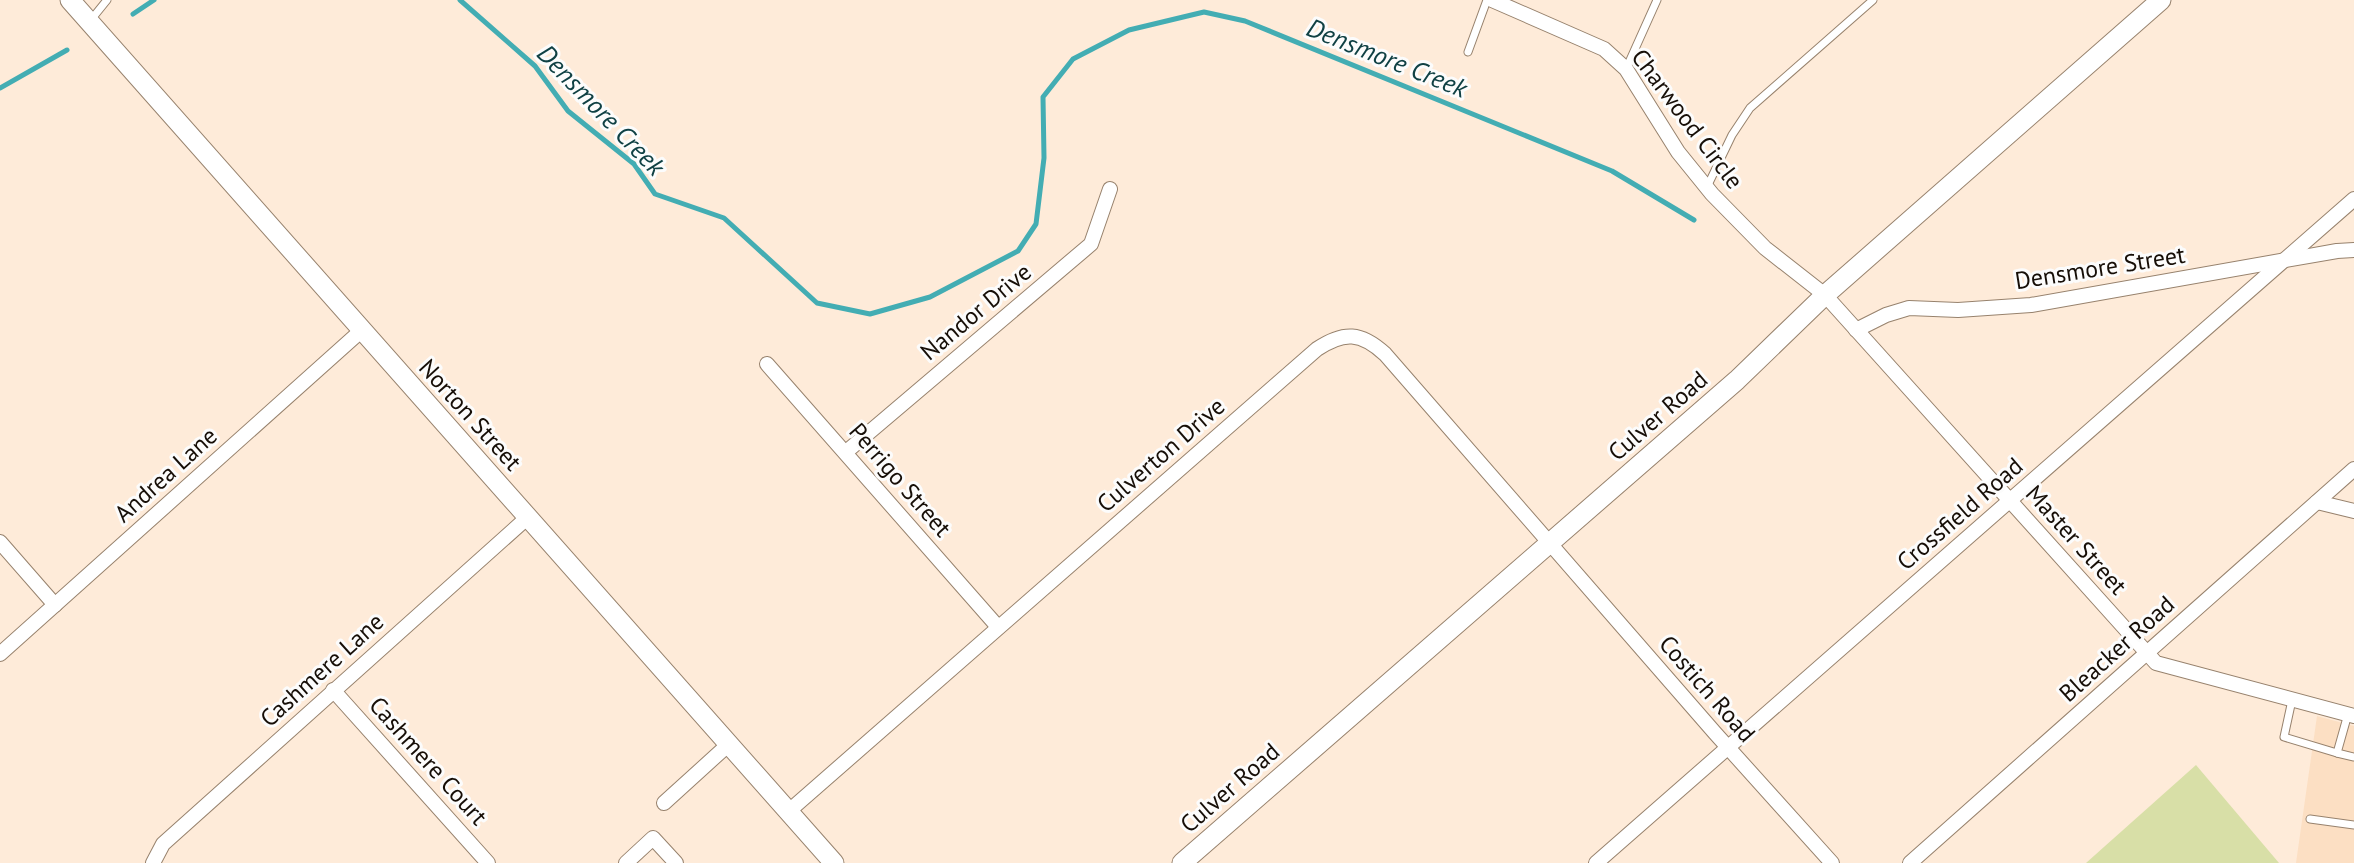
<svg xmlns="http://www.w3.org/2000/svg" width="2354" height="863" font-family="'PT Sans',sans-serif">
<rect width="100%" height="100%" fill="#feebd9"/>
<path fill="#fcdfc3" d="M2317,716L2354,726V863H2296Z"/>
<path fill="#d8dfa7" d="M2196,765L2279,863H2086Z"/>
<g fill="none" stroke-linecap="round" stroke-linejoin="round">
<g stroke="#43adb3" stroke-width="5">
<path d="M460,0L535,66L568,111L634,164L655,194L724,218L817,303L870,314L930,297L1018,251L1036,224L1044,158L1043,97L1073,59L1129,30L1204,12L1245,21L1612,171L1694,220"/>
<path d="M133,14L154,0"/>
<path d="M0,88L67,50"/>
</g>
<g stroke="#97826d" stroke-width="9">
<g id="service">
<path d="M90,21L107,0"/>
<path d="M1468,52L1487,0"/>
<path d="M1626,69L1657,0"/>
<path d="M1707,187L1732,135L1750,108L1873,0"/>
<path d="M2292,700L2284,737L2337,753"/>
<path d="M2348,714L2337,753L2354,757"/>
<path d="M2310,819L2354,825"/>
</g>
</g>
<g stroke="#97826d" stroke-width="16">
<g id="minor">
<path d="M1492,0L1604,49L1626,69L1678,152L1712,194L1765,248L1825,295L2156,663L2354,716"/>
<path d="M1856,330L1886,315L1909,308L1958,310L2031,305L2337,251L2354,250"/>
<path d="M767,364L998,627"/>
<path d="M846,452L1091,244L1110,189"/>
<path d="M2317,502L2354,511"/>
<path d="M0,542L55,605"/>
<path d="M0,654L362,330"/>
<path d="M333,690L488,863"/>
<path d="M664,803L729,744"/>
<path d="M789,811L1317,349C1344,331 1361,332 1385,354L1715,733L1832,863"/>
<path d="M153,863L163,844L528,517"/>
<path d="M626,863L653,838L676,863"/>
<path d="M1596,863L2354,199"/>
<path d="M1910,863L2354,469"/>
</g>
</g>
<g stroke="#97826d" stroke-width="21">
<g id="secondary">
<path d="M70,0L834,863"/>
<path d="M1182,863L1737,380L1825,295L2161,0"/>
</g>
</g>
<use href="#service" stroke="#fff" stroke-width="7"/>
<use href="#minor" stroke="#fff" stroke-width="14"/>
<use href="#secondary" stroke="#fff" stroke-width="19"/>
</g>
<g text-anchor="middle" stroke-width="6" stroke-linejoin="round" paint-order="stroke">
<g font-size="24" fill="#160e07" stroke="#fcfcfc">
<text transform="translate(1687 119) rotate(53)" y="8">Charwood Circle</text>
<text transform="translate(2100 268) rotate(-9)" y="8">Densmore Street</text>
<text transform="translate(976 312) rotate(-40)" y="8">Nandor Drive</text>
<text transform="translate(470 415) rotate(48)" y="8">Norton Street</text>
<text transform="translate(1658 416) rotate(-41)" y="8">Culver Road</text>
<text transform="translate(1161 455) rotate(-41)" y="8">Culverton Drive</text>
<text transform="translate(166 475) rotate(-42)" y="8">Andrea Lane</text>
<text transform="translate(900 480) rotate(49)" y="8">Perrigo Street</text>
<text transform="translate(1960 514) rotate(-41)" y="8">Crossfield Road</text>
<text transform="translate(2076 540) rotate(48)" y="8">Master Street</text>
<text transform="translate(2117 649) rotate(-42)" y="8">Bleacker Road</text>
<text transform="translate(322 670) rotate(-42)" y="8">Cashmere Lane</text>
<text transform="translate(1707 689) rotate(49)" y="8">Costich Road</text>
<text transform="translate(428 761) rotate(48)" y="8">Cashmere Court</text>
<text transform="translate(1230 788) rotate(-41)" y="8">Culver Road</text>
</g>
<g font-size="26" font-style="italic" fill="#104144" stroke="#fcfcfc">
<text transform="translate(1387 58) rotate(22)" y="9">Densmore Creek</text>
<text transform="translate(601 110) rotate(46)" y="9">Densmore Creek</text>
</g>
</g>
</svg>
